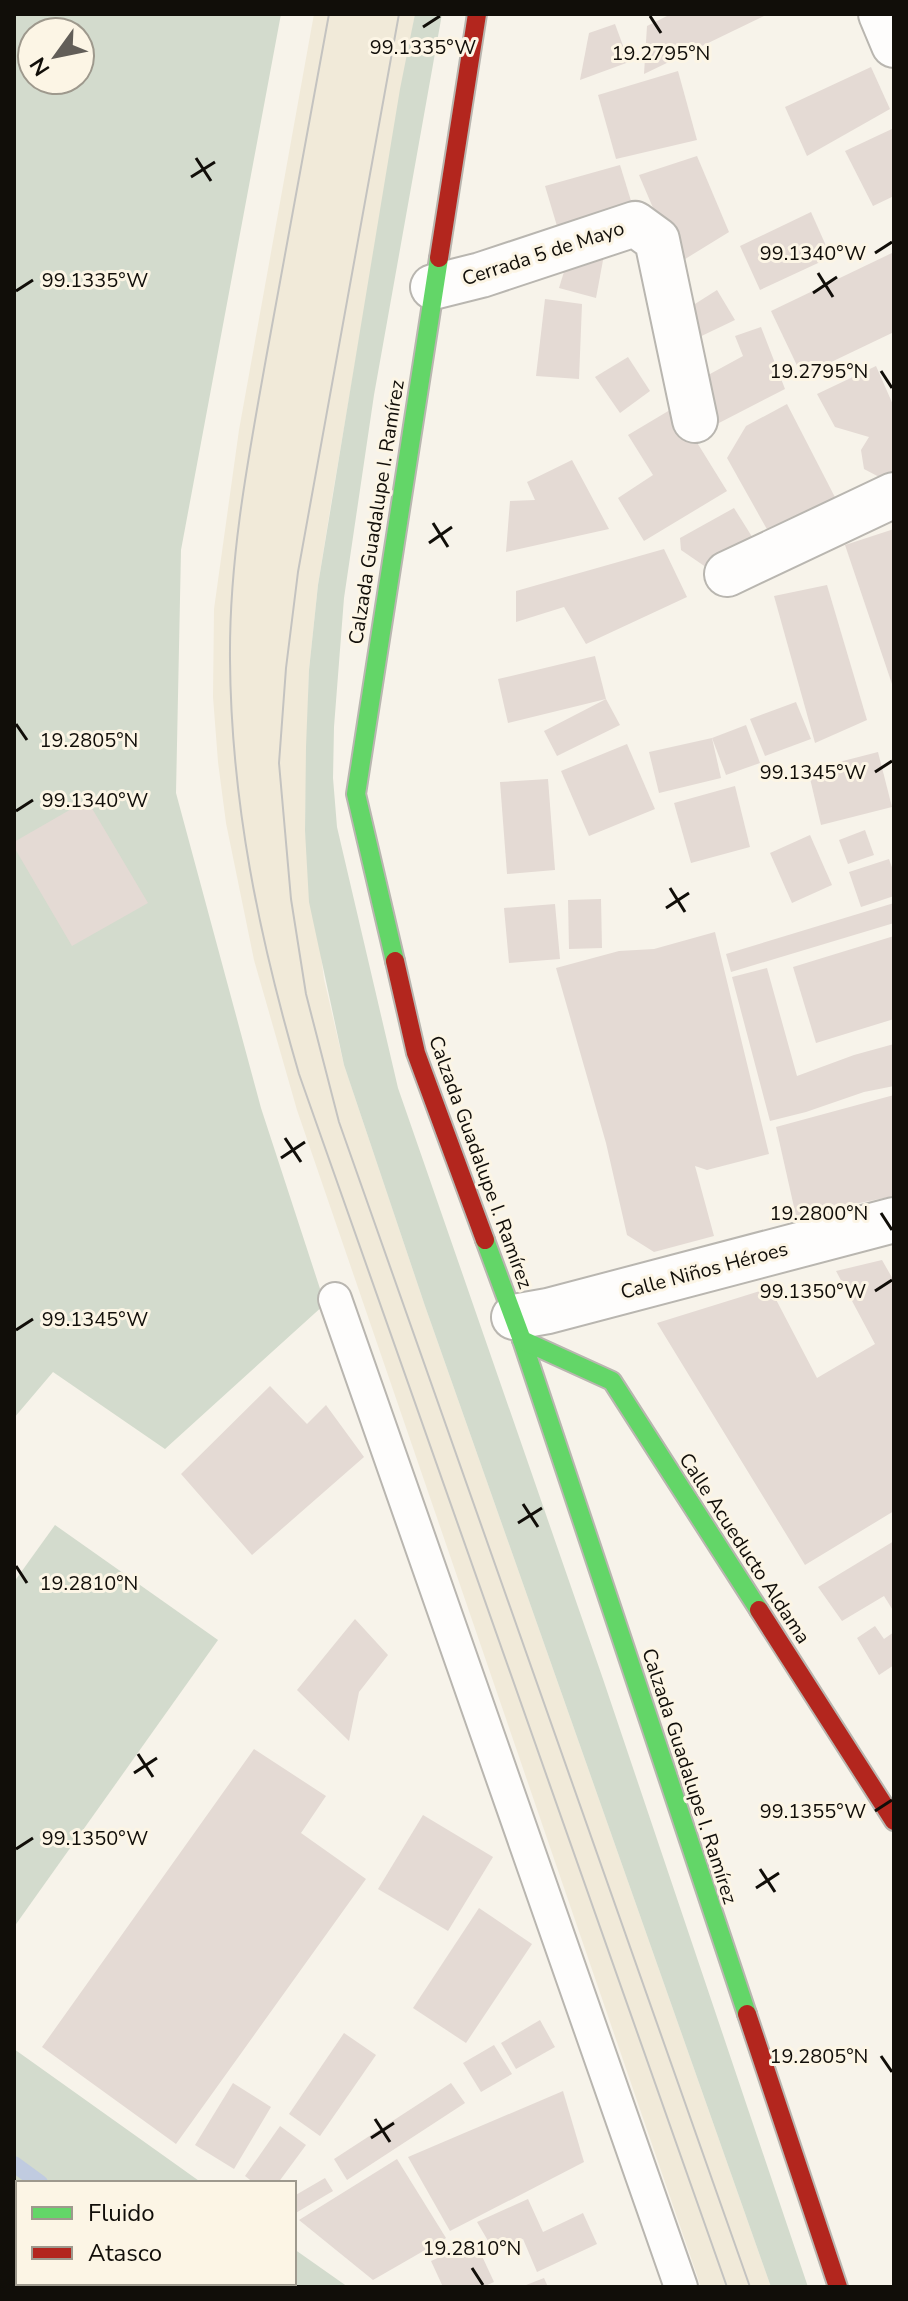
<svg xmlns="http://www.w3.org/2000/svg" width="908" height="2301" font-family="'Nunito Sans',sans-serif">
<rect width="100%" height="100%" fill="#f7f3ea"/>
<path fill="#f1ead9" d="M314,14H415L331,504L318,585L309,670L305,831L324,979L344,1065L425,1306L771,2287H701L297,1110L254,960L226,823L218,762L213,697L214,609L239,430Z"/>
<g fill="#d3dbcd" fill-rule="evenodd">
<path d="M14,14H281L181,550L176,793L261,1108L325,1304L165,1449L53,1372L14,1418ZM32,32H80V80H32Z"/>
<path d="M415,14H442L374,395L344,598L334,727L333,778L337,827L398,1088L603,1679L808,2287H771L425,1306L344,1065L309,902L305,831L306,747L309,670L318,585L400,89Z"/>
<path d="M55,1525L218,1640L14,1927V1582Z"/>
<path d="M14,2049L202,2183H18V2283H294V2249L348,2287H14Z"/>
</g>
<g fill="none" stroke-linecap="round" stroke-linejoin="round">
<g stroke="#c0cbe0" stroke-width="16">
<path d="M14,2164L40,2183"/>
<path d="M182,2283L188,2287"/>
</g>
</g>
<g fill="#e4dad4">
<path d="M671,14H768L644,74L647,26Z"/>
<path d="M615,24L629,62L580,80L589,33Z"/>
<path d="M871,67L890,109L807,156L785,107Z"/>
<path d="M678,71L697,140L616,159L598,95Z"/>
<path d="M894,128V196L873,206L845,151Z"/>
<path d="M697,156L729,232L677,264L639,175Z"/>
<path d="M620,165L632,204L557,226L545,186Z"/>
<path d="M811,212L831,257L760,290L740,246Z"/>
<path d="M571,249L604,255L596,298L559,288Z"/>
<path d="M894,252V332L802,376L771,311Z"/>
<path d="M717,290L735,320L691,341L676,316Z"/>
<path d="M545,299L582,304L579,379L536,376Z"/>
<path d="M761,327L785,389L717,424L699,380L743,356L735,336Z"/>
<path d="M628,357L650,391L620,413L595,377Z"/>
<path d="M876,366L894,407V473L883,479L864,469L861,450L869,437L835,427L817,394Z"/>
<path d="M787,404L839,505L773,540L727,458L746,426Z"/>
<path d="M675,407L727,491L644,541L618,498L653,475L628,435Z"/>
<path d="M572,460L609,529L506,552L510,501L535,500L527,482Z"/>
<path d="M734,508L761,551L716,574L681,550L680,538Z"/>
<path d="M894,529V686L893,687L845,545Z"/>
<path d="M664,549L687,597L586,644L564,607L516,622V591Z"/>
<path d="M827,585L867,720L815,743L774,596Z"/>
<path d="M595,656L606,699L508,723L498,679Z"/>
<path d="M606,699L620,725L557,756L544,731Z"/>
<path d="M796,702L811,739L765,756L750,719Z"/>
<path d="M746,725L760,763L726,775L712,738Z"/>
<path d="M712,738L721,778L659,793L649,752Z"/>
<path d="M627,744L655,809L589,836L561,771Z"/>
<path d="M878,752L892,807L821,825L808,770Z"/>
<path d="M548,779L555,870L507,874L500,782Z"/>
<path d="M735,786L750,847L691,863L674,803Z"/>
<path d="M87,800L148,903L72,946L14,847V842Z"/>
<path d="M865,830L874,855L848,864L839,840Z"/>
<path d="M810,835L832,885L792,903L770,853Z"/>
<path d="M889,859L894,873V896L861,907L849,872Z"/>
<path d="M601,899L602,948L569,949L568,900Z"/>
<path d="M894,903V923L731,972L726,954Z"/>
<path d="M555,904L560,959L509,963L504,908Z"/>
<path d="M715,932L769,1154L707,1170L695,1166L714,1236L654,1252L627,1235L606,1143L556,968L619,951L654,949Z"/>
<path d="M894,936V1019L816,1043L793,967Z"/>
<path d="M767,968L797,1076L854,1055L894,1044V1086L864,1092L806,1112L770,1121L732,977Z"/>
<path d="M894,1095V1196L796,1216L776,1127Z"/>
<path d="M882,1260L894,1281V1511L805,1565L657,1323L770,1288L817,1378L875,1344L836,1271Z"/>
<path d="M270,1386L307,1424L326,1405L364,1457L252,1555L181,1474Z"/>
<path d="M894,1541V1612L884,1596L842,1621L818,1587Z"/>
<path d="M355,1619L388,1655L359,1692L349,1741L297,1690Z"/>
<path d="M875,1626L884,1639L894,1632V1665L879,1675L857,1638Z"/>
<path d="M254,1749L326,1796L301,1833L366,1879L176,2144L42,2047Z"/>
<path d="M423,1815L493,1857L448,1931L378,1889Z"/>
<path d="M479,1908L532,1944L466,2043L413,2008Z"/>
<path d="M540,2020L555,2047L516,2069L501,2043Z"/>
<path d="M344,2033L376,2055L320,2136L289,2114Z"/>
<path d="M494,2045L512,2074L481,2092L463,2063Z"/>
<path d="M233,2083L271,2107L234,2169L195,2145Z"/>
<path d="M451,2083L465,2103L347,2180L334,2159Z"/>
<path d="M563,2091L584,2162L450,2231L408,2157Z"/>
<path d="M280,2126L306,2145L278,2183H254L245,2176Z"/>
<path d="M397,2159L446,2238L373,2280L299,2220Z"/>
<path d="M325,2178L333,2191L294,2214V2196Z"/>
<path d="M528,2199L543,2232L583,2213L597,2244L537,2272L523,2239L494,2251L477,2222Z"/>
<path d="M475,2241L494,2282L483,2287H443L431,2261Z"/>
<path d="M544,2278L548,2287H521Z"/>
</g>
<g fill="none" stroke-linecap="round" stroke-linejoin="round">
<g stroke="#b9b6b0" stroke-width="36">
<path id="lane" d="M335,1299L681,2287"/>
</g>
<g stroke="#b9b6b0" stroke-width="48">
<g id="street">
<path d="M881,14L894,45"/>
<path d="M433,287L481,275L635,224L657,240L695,420"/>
<path d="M727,574L894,495"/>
<path d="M514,1317L548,1311L894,1220"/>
</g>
</g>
<g stroke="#b9b6b0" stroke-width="22">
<g id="fast">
<path d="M395,961L356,794L439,258"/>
<path d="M485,1240L522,1340L747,2014"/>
<path d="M522,1340L612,1381L759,1610"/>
</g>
</g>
<g stroke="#b9b6b0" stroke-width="22">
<g id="jam">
<path d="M439,258L477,14"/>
<path d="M395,961L416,1053L485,1240"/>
<path d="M759,1610L894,1821"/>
<path d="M747,2014L838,2287"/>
</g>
</g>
<use href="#lane" stroke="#fefdfc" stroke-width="32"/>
<use href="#street" stroke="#fefdfc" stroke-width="44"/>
<use href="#fast" stroke="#63d668" stroke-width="18"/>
<use href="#jam" stroke="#b3261e" stroke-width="18"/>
<g stroke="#c4c3c0" stroke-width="2">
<path d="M329,14C308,127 288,240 267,353C249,454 229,556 230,659C231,802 259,937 299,1074L727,2287"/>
<path d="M399,14L298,572L286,668L279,763L291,899L306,994L339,1122L750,2287"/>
</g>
</g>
<path fill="none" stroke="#110e09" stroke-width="3" d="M650,16L661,33M423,27L440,16M196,158L211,181M191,177L215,162M875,253L892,242M818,273L833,297M16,291L33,280M813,293L837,277M881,371L892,388M433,523L448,547M429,543L452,527M16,724L27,740M875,772L892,761M16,811L33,800M670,888L685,912M666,908L689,893M285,1138L301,1162M281,1158L305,1142M881,1213L892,1230M875,1291L892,1280M16,1330L33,1319M523,1504L538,1527M518,1523L542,1508M16,1566L27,1583M138,1754L153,1777M134,1773L157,1758M875,1811L892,1800M16,1849L33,1838M760,1869L775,1892M756,1888L779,1873M881,2056L892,2072M375,2119L390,2142M371,2138L394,2123M472,2268L483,2285"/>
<g text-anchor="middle" stroke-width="6" stroke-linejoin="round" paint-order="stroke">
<g font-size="20" fill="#110e09" stroke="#fcf5e5">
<text transform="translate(543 253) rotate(-18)" y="7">Cerrada 5 de Mayo</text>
<text transform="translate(376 512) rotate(-81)" y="7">Calzada Guadalupe I. Ramírez</text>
<text transform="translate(481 1162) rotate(70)" y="7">Calzada Guadalupe I. Ramírez</text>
<text transform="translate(704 1270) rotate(-15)" y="7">Calle Niños Héroes</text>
<text transform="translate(745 1548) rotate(57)" y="7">Calle Acueducto Aldama</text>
<text transform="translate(690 1776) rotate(72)" y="7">Calzada Guadalupe I. Ramírez</text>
</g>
</g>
<g font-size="20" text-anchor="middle" fill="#110e09" stroke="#fcf5e5" stroke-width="6" stroke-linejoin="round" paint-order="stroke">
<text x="423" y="54">99.1335°W</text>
<text x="661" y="60">19.2795°N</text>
<text x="813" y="260">99.1340°W</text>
<text x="95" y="287">99.1335°W</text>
<text x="819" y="378">19.2795°N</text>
<text x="89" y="747">19.2805°N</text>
<text x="813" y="779">99.1345°W</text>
<text x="95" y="807">99.1340°W</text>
<text x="819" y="1220">19.2800°N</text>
<text x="813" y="1298">99.1350°W</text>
<text x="95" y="1326">99.1345°W</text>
<text x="89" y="1590">19.2810°N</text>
<text x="813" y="1818">99.1355°W</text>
<text x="95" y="1845">99.1350°W</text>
<text x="819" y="2063">19.2805°N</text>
<text x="472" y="2255">19.2810°N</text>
</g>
<rect width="908" height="2301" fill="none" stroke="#110e09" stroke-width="32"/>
<rect x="16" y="2181" width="280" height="104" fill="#fcf5e5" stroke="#9e998d" stroke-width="2"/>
<rect x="32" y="2207" width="40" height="12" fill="#63d668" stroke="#9e998d" stroke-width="2"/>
<text x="88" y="2221" font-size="24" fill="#110e09">Fluido</text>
<rect x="32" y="2247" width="40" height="12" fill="#b3261e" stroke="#9e998d" stroke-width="2"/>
<text x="88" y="2261" font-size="24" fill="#110e09">Atasco</text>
<g transform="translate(56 56) rotate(237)"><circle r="38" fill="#fcf5e5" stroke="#9e998d" stroke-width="2"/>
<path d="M0-6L14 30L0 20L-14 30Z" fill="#625e58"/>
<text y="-12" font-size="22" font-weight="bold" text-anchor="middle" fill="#110e09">N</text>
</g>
</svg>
